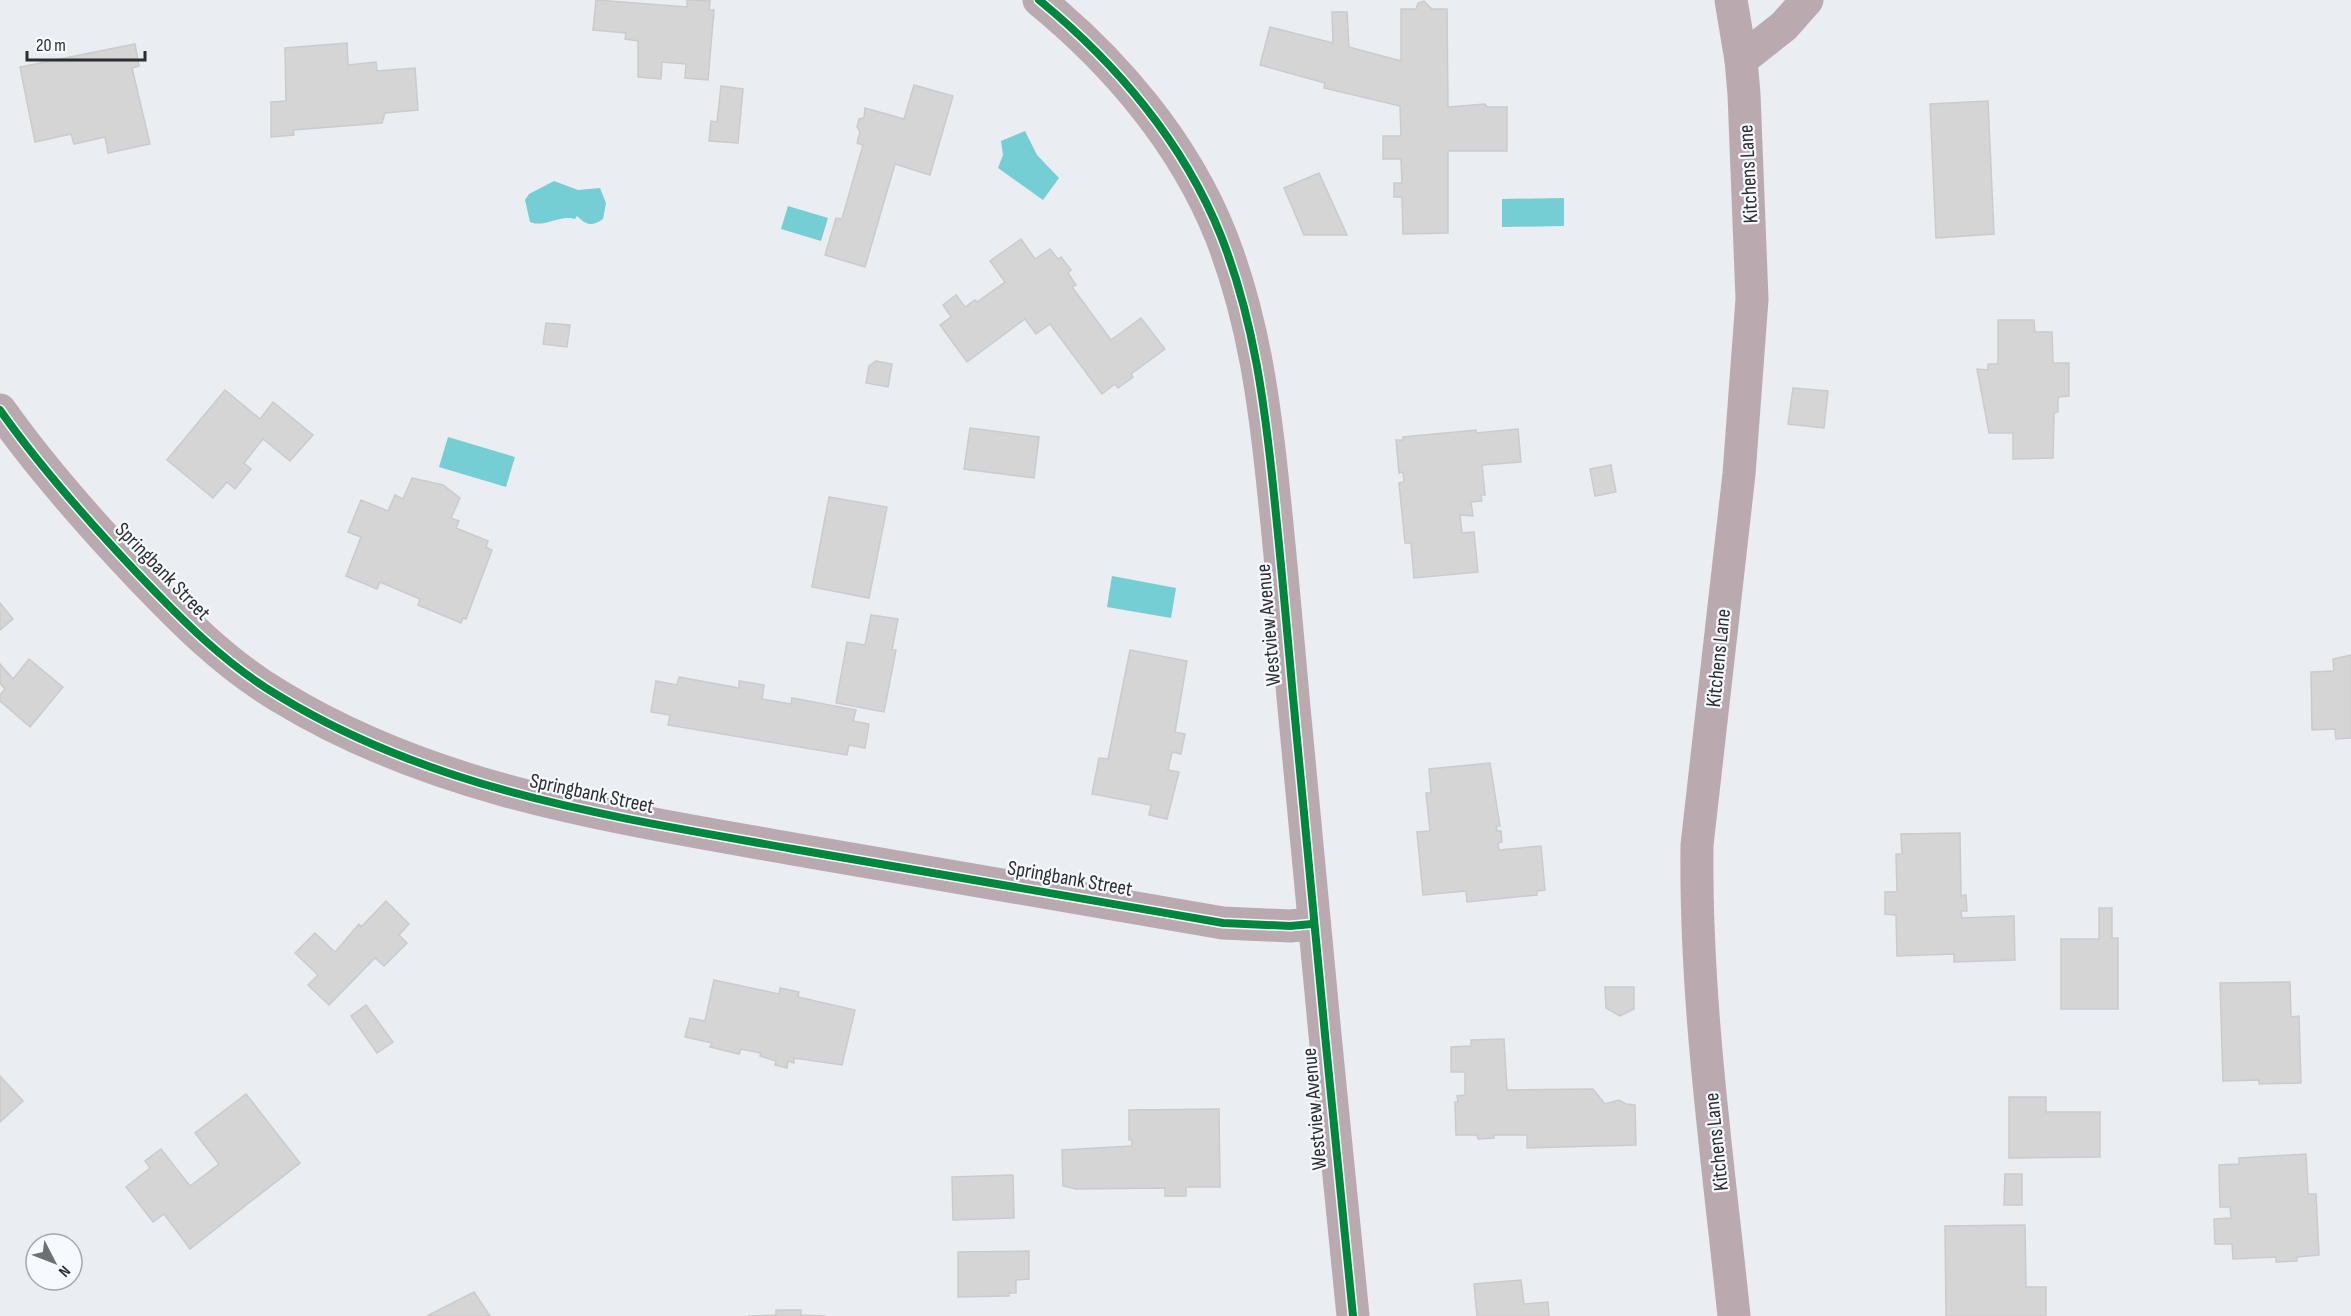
<svg xmlns="http://www.w3.org/2000/svg" width="2351" height="1316" font-family="'Sofia Sans Condensed',sans-serif">
<rect width="100%" height="100%" fill="#eaedf1"/>
<g fill="#75ced3">
<path d="M1025,131L1037,155L1059,178L1043,200L998,168L1003,155L1001,141Z"/>
<path d="M554,181L578,190L600,188L606,203L603,219C592,227 586,225 577,216L575,219C560,214 545,228 530,222L525,200L529,194Z"/>
<path d="M1564,198V226L1502,227V199Z"/>
<path d="M788,206L828,218L821,241L781,229Z"/>
<path d="M448,437L515,457L506,487L439,467Z"/>
<path d="M1112,576L1176,588L1171,618L1107,607Z"/>
</g>
<g fill="#d5d5d5" stroke="#cbcbcc" stroke-width="1.5">
<path d="M596,0L687,7V0L710,1L709,10H714L708,80L685,78L686,64L662,62L661,79L638,77V41L625,39L626,33L593,30Z"/>
<path d="M1424,1L1432,9H1447L1448,107L1485,104L1487,107H1507V151H1448V233L1403,234L1402,197H1394V183H1402L1401,159H1383V136H1401L1400,106L1324,88L1325,83L1260,65L1270,27L1333,43L1332,12H1347L1349,47L1401,61V9H1416L1418,3Z"/>
<path d="M347,43L348,65L376,62L377,71L415,68L418,110L385,113L382,123L293,130L294,135L271,137V102L286,101L285,48Z"/>
<path d="M135,44L139,66L132,68L150,144L108,153L105,137L74,144L71,134L35,142L20,67Z"/>
<path d="M914,85L953,96L930,175L895,164L865,267L825,255L836,218L842,219L863,145L857,143L860,132L857,127L859,119L864,118L865,108L904,119Z"/>
<path d="M721,86L743,89L738,143L709,141L711,121L717,122Z"/>
<path d="M1988,101L1994,234L1936,238L1930,104Z"/>
<path d="M1319,173L1347,235H1304L1284,188Z"/>
<path d="M1021,239L1035,259L1050,249L1058,259L1061,257L1071,270L1068,273L1076,285L1072,287L1111,340L1141,318L1165,349L1131,374L1133,377L1118,388L1115,384L1102,394L1050,324L1036,334L1025,319L967,362L940,325L951,317L943,305L956,295L965,307L975,300L977,302L1005,282L990,261Z"/>
<path d="M1998,320H2034L2035,332H2052L2053,363H2069V396L2058,397V412L2054,413L2053,458L2013,459V433H1989L1977,369L1988,370V364H1998Z"/>
<path d="M546,323L570,325L567,347L543,344Z"/>
<path d="M876,361L892,364L888,387L866,383L869,366Z"/>
<path d="M1793,388L1828,391L1824,428L1788,424Z"/>
<path d="M225,390L260,419L273,402L313,435L290,461L263,439L244,463L251,469L235,489L227,482L213,498L167,460Z"/>
<path d="M970,428L1039,437L1034,478L964,469Z"/>
<path d="M1518,429L1521,462L1482,465L1485,495H1481L1482,501L1471,502L1473,516L1460,515L1462,533L1474,532L1478,572L1414,578L1411,543H1405L1399,483L1404,482L1403,472L1399,473L1396,440H1403V437L1476,430V433Z"/>
<path d="M1611,465L1616,492L1595,496L1590,469Z"/>
<path d="M412,478L443,485L460,498L451,518L459,521L456,528L488,541L486,547L492,550L466,619L463,618L461,623L418,605L420,599L380,582L377,589L346,576L361,537L348,532L361,500L388,511L395,495L403,499Z"/>
<path d="M829,497L887,507L869,598L812,587Z"/>
<path d="M0,603L13,619L0,630Z"/>
<path d="M871,615L898,619L892,650H896L884,712L836,703L847,642L865,645Z"/>
<path d="M1130,650L1187,661L1175,732L1185,734L1181,754L1172,752L1168,770L1179,772L1167,819L1149,815L1151,805L1092,794L1099,758L1108,759Z"/>
<path d="M2351,655V738L2336,739L2335,729L2312,730L2311,672L2334,671L2333,659Z"/>
<path d="M29,659L63,687L30,727L0,701V695L5,689L0,683V664L13,679Z"/>
<path d="M679,677L739,688V681L764,685L762,699L791,704L792,698L856,710L853,721L869,724L865,748L849,745L847,755L668,725L670,715L651,712L656,681L677,685Z"/>
<path d="M1490,763L1500,826H1496L1497,831H1501L1502,842L1498,843L1499,850L1541,846L1545,890L1537,891V895L1467,902L1466,891L1423,895L1417,832L1430,831L1426,793H1431L1429,769Z"/>
<path d="M1960,833L1961,896L1966,895L1967,911H1961L1962,918L2014,916L2015,960L1954,962V954L1897,956L1896,915L1885,914V892H1897L1896,854H1902L1901,834Z"/>
<path d="M386,901L409,924L399,935L407,943L384,966L375,958L329,1005L308,985L318,975L295,953L315,933L335,952L359,924L361,927Z"/>
<path d="M2099,908H2112V938H2118V1009H2061V939H2099Z"/>
<path d="M714,980L779,994L780,988L799,992L798,997L855,1010L842,1065L794,1058V1063L788,1061L787,1068L775,1065L776,1061L760,1056L761,1053L741,1049L739,1054L710,1047L712,1043L685,1037L690,1018L705,1021Z"/>
<path d="M2290,982L2291,1017L2299,1016L2301,1083L2259,1084V1080L2223,1081L2220,983Z"/>
<path d="M1605,987H1634V1009L1620,1016L1606,1008Z"/>
<path d="M366,1005L393,1042L377,1053L351,1016Z"/>
<path d="M1504,1039L1507,1090L1593,1089L1605,1104L1619,1100L1626,1104L1635,1105L1636,1145L1527,1148V1135H1494V1138L1478,1139L1477,1135H1456L1455,1102H1458L1457,1096L1465,1095V1072H1451V1047L1471,1046V1040Z"/>
<path d="M0,1076L23,1101L0,1122Z"/>
<path d="M246,1094L300,1163L190,1249L164,1214L153,1222L126,1187L150,1168L145,1161L161,1149L190,1186L219,1164L195,1133Z"/>
<path d="M2009,1097H2046V1112H2100V1157L2009,1158Z"/>
<path d="M1219,1109L1220,1187H1186V1196H1165V1188L1076,1189L1063,1186L1062,1150L1132,1146V1140H1129V1110Z"/>
<path d="M2306,1154L2308,1194H2316L2319,1255L2297,1257V1261L2276,1262V1257L2233,1259L2232,1244H2215L2214,1219L2231,1218L2230,1207H2220L2219,1165L2239,1164V1158Z"/>
<path d="M2005,1174H2022V1205H2004Z"/>
<path d="M1013,1175L1014,1218L953,1220L952,1177Z"/>
<path d="M2025,1225L2026,1287H2046V1316H1946L1945,1226Z"/>
<path d="M1029,1251V1279L1016,1280V1293H1009V1296L958,1297V1252Z"/>
<path d="M1521,1280L1524,1304L1548,1302L1549,1316H1477L1474,1284Z"/>
<path d="M474,1292L490,1316H427Z"/>
<path d="M776,1310H801V1315L826,1316H748L776,1315Z"/>
</g>
<g fill="none" stroke-linecap="round" stroke-linejoin="round">
<g stroke="#baaaaf" stroke-width="33">
<path d="M1039,0C1116,63 1184,143 1221,236C1254,320 1265,406 1274,495C1281,562 1287,629 1293,697C1312,903 1332,1110 1353,1316"/>
<path d="M1731,0L1741,60L1744,94L1752,299L1739,474L1697,845C1695,1003 1718,1160 1734,1316"/>
<path d="M1741,60L1784,26L1807,0"/>
<path d="M0,410C41,468 89,522 138,574C181,619 225,664 279,696C436,792 615,817 793,849C937,874 1080,898 1223,923L1290,926L1312,924"/>
</g>
<g stroke="#f6faff" stroke-width="11">
<g id="cycleway">
<path d="M1039,0C1116,63 1184,143 1221,236C1254,320 1265,406 1274,495C1281,562 1287,629 1293,697C1312,903 1332,1110 1353,1316"/>
<path d="M0,410C41,468 89,522 138,574C181,619 225,664 279,696C436,792 615,817 793,849C937,874 1080,898 1223,923L1290,926L1312,924"/>
</g>
</g>
<use href="#cycleway" stroke="#00873e" stroke-width="8"/>
</g>
<g text-anchor="middle" stroke-width="4.5" stroke-linejoin="round" paint-order="stroke">
<g font-size="21" fill="#2b2d30" stroke="#f6faff">
<text transform="translate(1748 174) rotate(-93)" y="7">Kitchens Lane</text>
<text transform="translate(163 571) rotate(46)" y="7">Springbank Street</text>
<text transform="translate(1268 625) rotate(-95)" y="7">Westview Avenue</text>
<text transform="translate(1718 658) rotate(-84)" y="7">Kitchens Lane</text>
<text transform="translate(592 793) rotate(12)" y="7">Springbank Street</text>
<text transform="translate(1070 878) rotate(10)" y="7">Springbank Street</text>
<text transform="translate(1314 1109) rotate(-95)" y="7">Westview Avenue</text>
<text transform="translate(1716 1142) rotate(-96)" y="7">Kitchens Lane</text>
</g>
</g>
<g transform="translate(54 1262) rotate(132)"><circle r="28" fill="#f6faff" stroke="#a5a8ac" stroke-width="1.5"/>
<path d="M0-4.5L10 22L0 15L-10 22Z" fill="#6e7074"/>
<text y="-9" font-size="16" font-weight="bold" text-anchor="middle" fill="#2b2d30">N</text>
</g>
<path d="M27 51v9h118v-9" fill="none" stroke="#2b2d30" stroke-width="3"/>
<text x="36" y="51" font-size="18" fill="#2b2d30" stroke="#f6faff" stroke-width="4.5" paint-order="stroke">20 m</text>
</svg>
